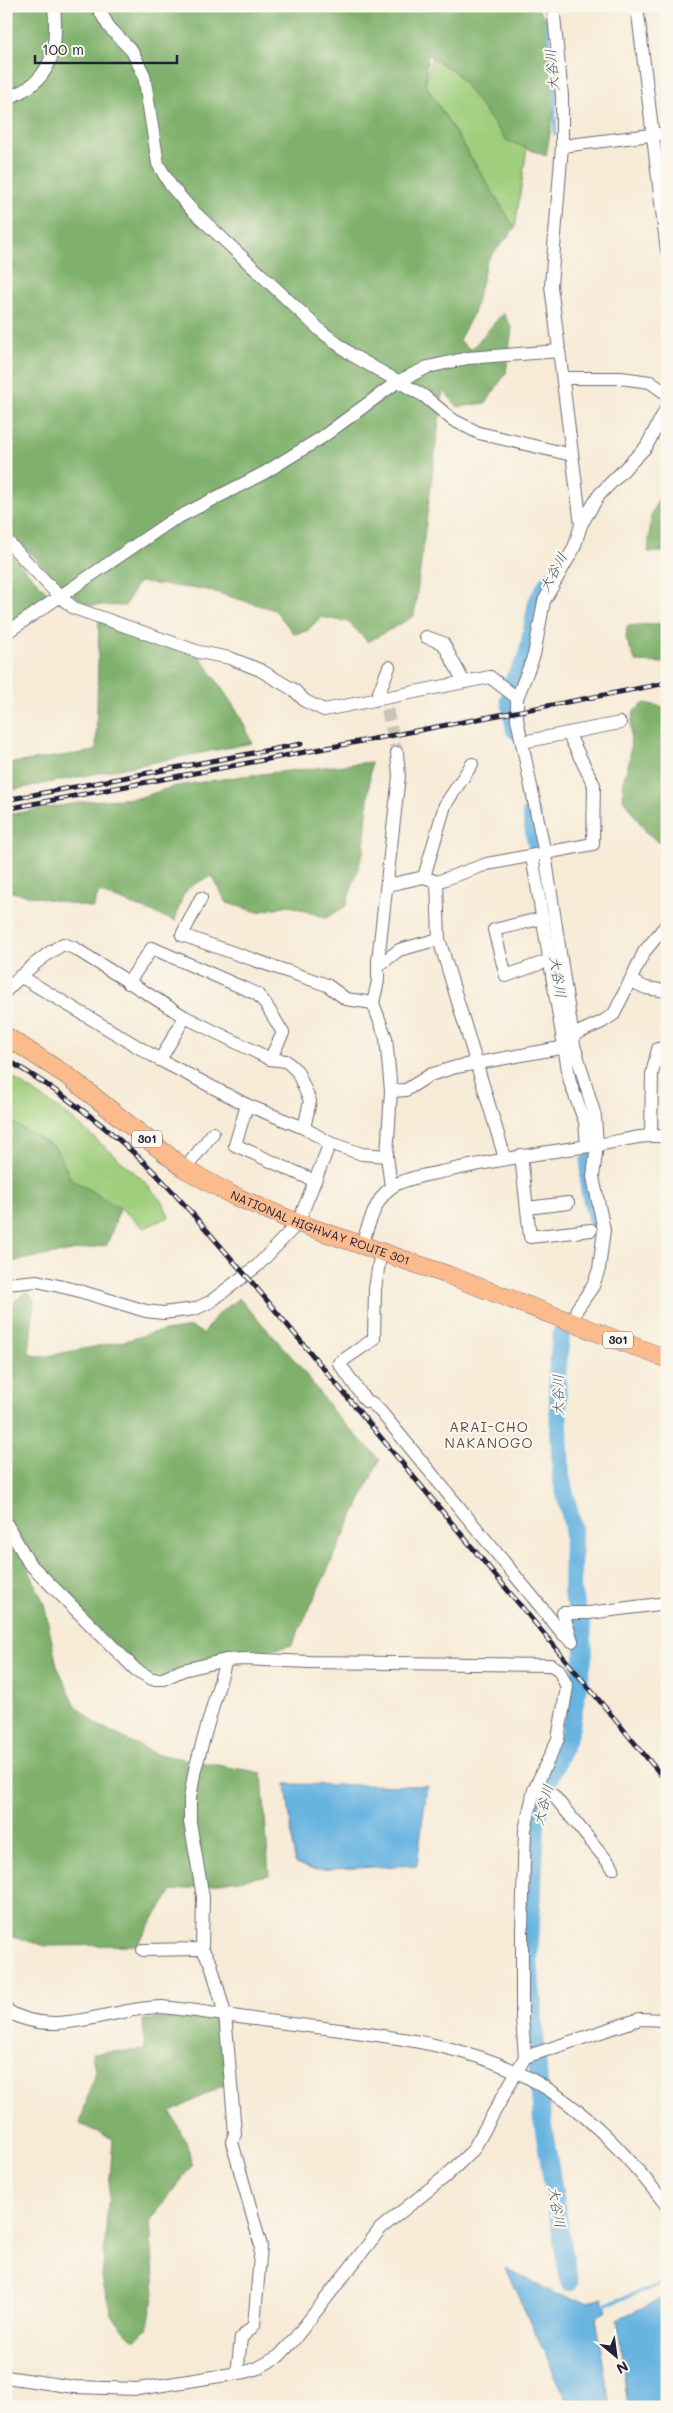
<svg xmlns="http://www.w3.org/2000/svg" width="673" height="2413" font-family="Mali,'Klee One',sans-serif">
<rect width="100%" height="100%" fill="#fbf7ec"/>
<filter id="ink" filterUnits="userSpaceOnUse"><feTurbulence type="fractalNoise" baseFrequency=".02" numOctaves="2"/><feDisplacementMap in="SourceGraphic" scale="10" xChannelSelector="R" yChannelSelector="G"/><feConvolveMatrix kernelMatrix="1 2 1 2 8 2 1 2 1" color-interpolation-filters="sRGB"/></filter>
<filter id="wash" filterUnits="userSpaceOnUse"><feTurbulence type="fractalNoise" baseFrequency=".0096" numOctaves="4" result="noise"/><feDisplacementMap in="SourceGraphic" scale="20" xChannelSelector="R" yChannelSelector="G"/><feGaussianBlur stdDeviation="1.12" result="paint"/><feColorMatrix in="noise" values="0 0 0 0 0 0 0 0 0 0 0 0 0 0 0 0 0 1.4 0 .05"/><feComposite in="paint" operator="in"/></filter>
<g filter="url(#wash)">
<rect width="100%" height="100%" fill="#f7ebd7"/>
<g fill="#9fce7c" stroke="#60785c">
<path d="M432,57L456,73L512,142L527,148L515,228L425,84Z"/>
<path d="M6,1073L69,1116L143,1180L164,1204L169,1217L144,1228L120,1208L71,1179L6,1119Z"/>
</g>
<g fill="#7fb16c" stroke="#506a54">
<path d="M6,6H536L547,22L557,93L546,156L506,140L456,73L428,55L425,84L515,228L487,261L473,314L459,340L471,350L503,313L512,328L506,373L486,403L458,407L443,390L414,616L368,642L348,622L321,617L307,631L294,634L275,610L208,590L138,582L125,606L88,605L64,588L6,528Z"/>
<path d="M667,480V552H648L651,516Z"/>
<path d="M6,550L48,593L49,599L6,624Z"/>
<path d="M99,620L200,656L239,714L252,743L6,791V764L96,751Z"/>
<path d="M667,623V663L636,662L626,639L627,626Z"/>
<path d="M645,703L667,708V843L661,844L647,833L623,799L624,778L630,759L631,725L634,711Z"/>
<path d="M371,762L364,850L346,906L326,918L288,905L258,912L227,903L212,876C182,889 184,890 175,921L99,892L93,908L6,891V815L89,801L138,798L176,786L243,776Z"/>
<path d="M6,1119L55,1147L71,1179L120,1208L107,1245L19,1260L6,1265Z"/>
<path d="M28,1292L34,1301L29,1354L42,1357L129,1340L151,1333L192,1327L203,1334L216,1316L239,1298L298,1364L335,1414L380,1459L292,1645L152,1679L70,1605L6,1525V1307Z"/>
<path d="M6,1527L29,1570L44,1604L57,1666L76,1706L98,1725L156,1754L262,1773L269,1875L172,1891L137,1945L46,1946L6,1935Z"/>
<path d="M225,2014L224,2085L171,2112L190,2151L192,2165L150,2221L155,2293L147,2330L134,2340L112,2317L102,2279L113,2139L80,2124L95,2071L92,2053L145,2050L143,2020Z"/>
</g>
<g fill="#67b4e1" stroke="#446b8e">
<path d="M286,1784L427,1786L417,1865L313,1870L295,1863Z"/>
<path d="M505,2268L556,2294L587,2302L603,2297L607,2311L596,2317L610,2407H570Z"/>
<path d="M660,2300L667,2307V2407H628L617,2319Z"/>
</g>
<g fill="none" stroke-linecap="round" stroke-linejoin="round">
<g stroke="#67b4e1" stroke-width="3">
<path d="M545,6L555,84V134"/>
<path d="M602,2306L667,2282"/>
</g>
<g stroke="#67b4e1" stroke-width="18">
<path d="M513,681L527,658L537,602L549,581"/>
<path d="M509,699L515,730"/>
<path d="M531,814L537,849"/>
<path d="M589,1162V1188L597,1222"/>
<path d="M561,1334L557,1376L561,1477L573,1527L572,1592L582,1627L584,1653L570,1731L544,1791L536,1824L529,1960L542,2119L569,2282"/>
</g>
</g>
</g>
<g filter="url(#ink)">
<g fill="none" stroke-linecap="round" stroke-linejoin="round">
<path stroke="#ccc3b8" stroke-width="12" stroke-dasharray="12 6" stroke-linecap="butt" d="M387,709L397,753"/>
<g stroke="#6d6872" stroke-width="14">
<g id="minor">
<path d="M97,6L109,27L132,51L144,75L158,164L171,186L191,209L321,331L352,355L424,396L453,420L479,433L572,455"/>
<path d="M553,6L562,96V146L551,286L581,525"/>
<path d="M637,6L667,251"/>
<path d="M6,98C13,97 18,93 24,90C56,72 57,39 54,6"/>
<path d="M562,146L667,133"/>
<path d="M564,378H621L650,382L667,394"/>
<path d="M6,540L60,597L74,608L199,652L230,658L260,670L294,690L305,701L324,710L490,677L517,698"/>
<path d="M6,633L171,521L264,473L321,438L397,382L428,367L468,358L559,351"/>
<path d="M426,637L443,643L464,682"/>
<path d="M376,700L389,667"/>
<path d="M568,733L620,723"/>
<path d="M532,856L570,1082L585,1122L587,1146"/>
<path d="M424,877L445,805L472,764"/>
<path d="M437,882L439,939L505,1158"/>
<path d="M388,885L424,877L437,882L487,864L593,844L594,785L568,733L523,742"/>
<path d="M201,898L182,935L327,985L346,999L373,1003"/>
<path d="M543,918L494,930L506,976L550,960"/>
<path d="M378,966L399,950L439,939"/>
<path d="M20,976L160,1060L247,1105L304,1128L330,1143L362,1154L387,1156"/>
<path d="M631,981L646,988L667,991"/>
<path d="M128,983L152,948L257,994L265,1003L283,1033L270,1059"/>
<path d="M6,991C23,973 41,957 63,944L74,948L185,1017L270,1059L286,1061L297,1071L310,1101L304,1128"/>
<path d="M573,1035L602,1022L614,1014L644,952L667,924"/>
<path d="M160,1060L185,1017"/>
<path d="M391,1091L406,1090L430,1075L456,1067L571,1046"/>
<path d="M247,1105L235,1145L315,1181"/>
<path d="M651,1135L652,1074L658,1049L667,1048"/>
<path d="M521,1155L530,1237L591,1230"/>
<path d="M185,1169L213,1133"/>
<path d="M391,1187L387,1156L391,1091L386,1038L373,1003L378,981V960L399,776L397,753"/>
<path d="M527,1208L568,1203"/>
<path d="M362,1243C369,1226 375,1198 392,1187C404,1178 431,1174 446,1171C496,1160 545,1152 596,1145C621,1142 641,1133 667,1137"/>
<path d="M381,1250L375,1289L374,1339L339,1363L366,1401L372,1403L381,1412L563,1634L572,1641"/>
<path d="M6,1284L37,1281L76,1290L146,1311L163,1313L195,1309L210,1302L257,1266L298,1223L330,1143"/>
<path d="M573,1322L577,1309L593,1286L599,1269L604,1230L593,1177L597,1145L595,1116L574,1045L545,854L517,719V698L534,655L544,601L574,548L581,525L599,495L646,447L667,407"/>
<path d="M6,1523L29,1563L136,1670L152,1679H163L183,1670L226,1660L245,1659L310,1662L551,1665L559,1670L567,1687L558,1739L534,1790L525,1830L522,1929V2018L525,2057L473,2150L446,2176L381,2228L292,2342L279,2356L258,2368L245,2372L138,2389L74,2387L6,2377"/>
<path d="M572,1641L563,1613H589L667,1603"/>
<path d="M226,1660L195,1769L190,1798V1822L203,1897L202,1949L211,1964L225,2014L233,2108L235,2134L232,2142L261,2246L254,2325L241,2338L237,2374"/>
<path d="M534,1790L553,1795L613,1868"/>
<path d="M143,1950L202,1949"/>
<path d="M6,2010C54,2041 111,2007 162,2007C209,2012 255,2020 301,2025C377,2035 461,2042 529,2078C586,2109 628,2156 667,2206"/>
<path d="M525,2057L640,2019L667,2020"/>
</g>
</g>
<g stroke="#6d6872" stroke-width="19">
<g id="highway">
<path id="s1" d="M6,1036L69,1077L185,1169L232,1195L298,1223L448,1275L667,1359"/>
</g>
</g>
<use href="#minor" stroke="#fff" stroke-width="12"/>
<use href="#highway" stroke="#fbbb8d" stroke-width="18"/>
<g stroke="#22223b" stroke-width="5">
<g id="rail">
<path d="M6,800L301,744"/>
<path d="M6,809L667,683"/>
<path d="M6,1059C58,1090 108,1127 151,1169C186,1204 217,1243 250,1280L667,1782"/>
</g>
</g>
<use href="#rail" stroke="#fbf7ec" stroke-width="3" stroke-dasharray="9" stroke-linecap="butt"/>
</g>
</g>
<g text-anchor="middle" stroke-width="4.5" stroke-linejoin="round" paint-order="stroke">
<g fill="#fbf7ec" stroke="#636270" stroke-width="1">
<rect x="132" y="1130.5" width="30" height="17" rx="4"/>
<rect x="603" y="1331.5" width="30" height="17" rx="4"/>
</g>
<g font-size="11" font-weight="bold" fill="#22223b">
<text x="147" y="1143">301</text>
<text x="618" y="1344">301</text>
</g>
<g font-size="12" fill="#22223b" stroke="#fbf7ec">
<text dy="4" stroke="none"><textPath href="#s1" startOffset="371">NATIONAL HIGHWAY ROUTE 301</textPath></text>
</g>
<g font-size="14" font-style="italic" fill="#3a5575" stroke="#fbf7ec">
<text transform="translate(552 70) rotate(-95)" y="5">大谷川</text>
<text transform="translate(553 572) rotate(-61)" y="5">大谷川</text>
<text transform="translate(558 977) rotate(81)" y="5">大谷川</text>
<text transform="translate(558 1395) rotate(-91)" y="5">大谷川</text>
<text transform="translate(543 1805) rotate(-75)" y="5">大谷川</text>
<text transform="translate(557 2207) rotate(80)" y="5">大谷川</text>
</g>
<g font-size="14" letter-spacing="1" fill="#625051" stroke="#fbf7ec">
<text x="489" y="1432">ARAI-CHO<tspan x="489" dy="16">NAKANOGO</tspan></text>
</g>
</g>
<rect width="673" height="2413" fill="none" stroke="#fbf7ec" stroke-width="25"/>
<g transform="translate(616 2356) rotate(151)" stroke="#fbf7ec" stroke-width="4" paint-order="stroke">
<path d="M0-4L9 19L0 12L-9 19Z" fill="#22223b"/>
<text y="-8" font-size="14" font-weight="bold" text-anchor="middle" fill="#22223b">N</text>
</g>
<path d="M35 55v8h142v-8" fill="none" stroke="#22223b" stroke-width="2.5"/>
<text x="42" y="55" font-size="15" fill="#22223b" stroke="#fbf7ec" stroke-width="4" paint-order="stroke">100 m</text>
</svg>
